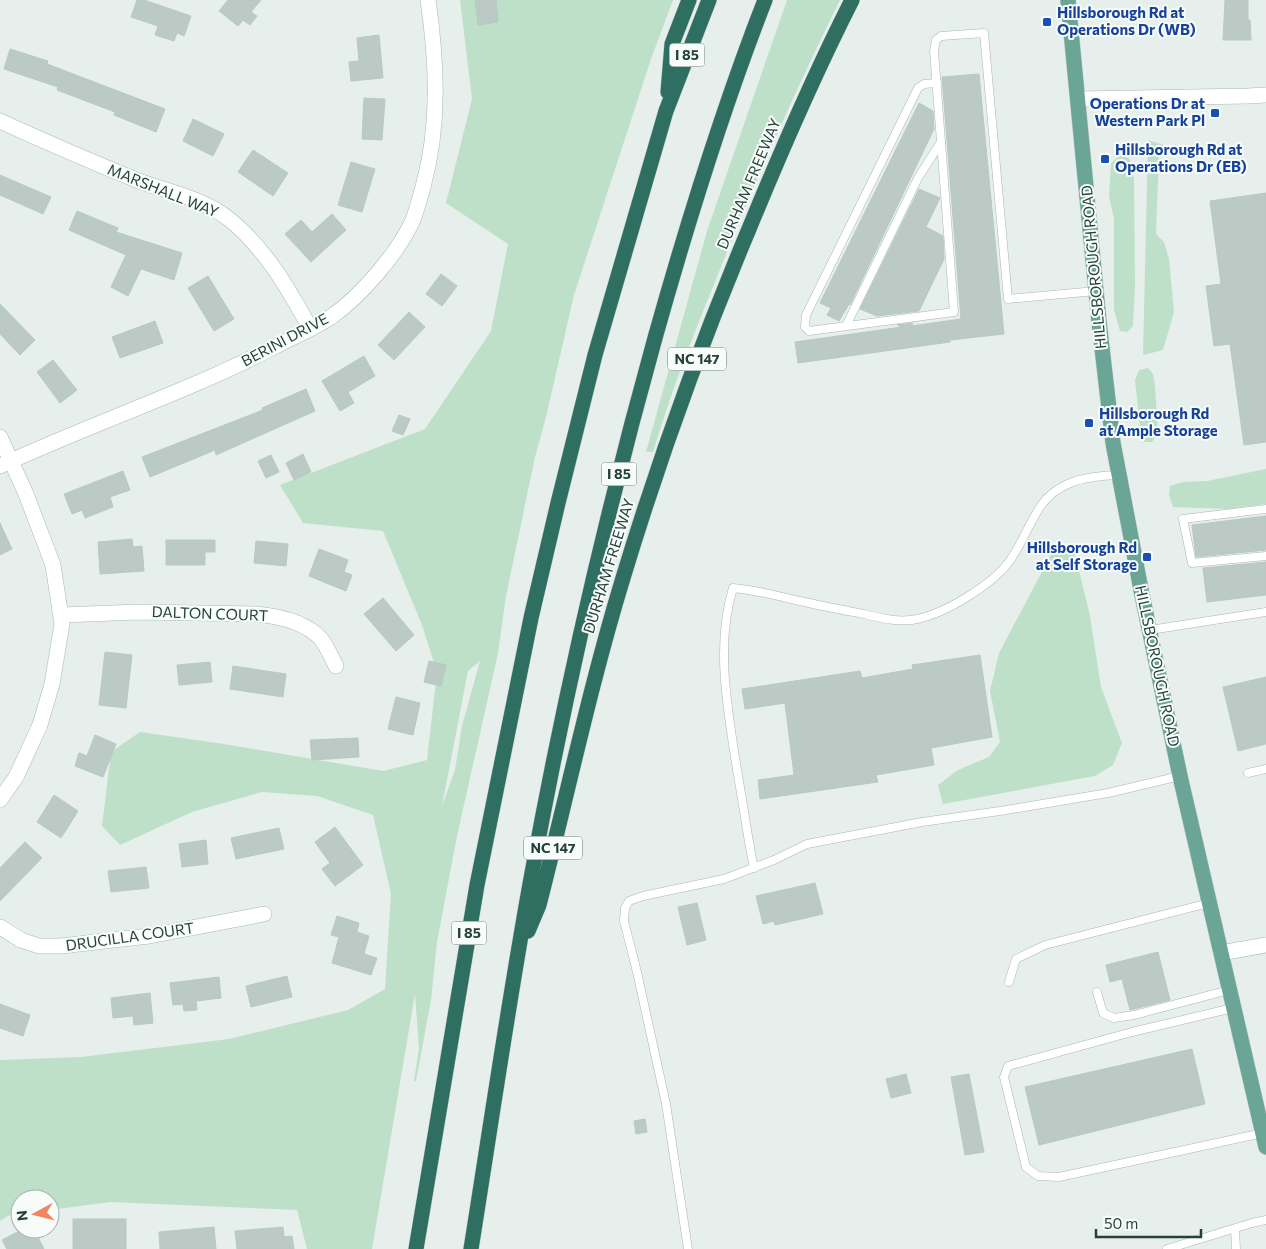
<svg xmlns="http://www.w3.org/2000/svg" width="1266" height="1249" font-family="Commissioner,sans-serif">
<rect width="100%" height="100%" fill="#e6efeb"/>
<g fill="#bfe0c8" fill-rule="evenodd">
<path d="M460,0H673L651,59L574,295L546,417L535,457L506,596L498,653L457,836L437,942L431,1000L416,1081H414L419,1048L415,994L372,1249H307L297,1210L110,1202L50,1210V1199H20V1214L10,1215L0,1221V1060L81,1057L229,1039L348,1010L385,989L391,894L373,815L317,796L262,792L192,812L120,845L102,826L111,752L140,732L224,744L383,771L427,760L437,672L422,625L383,531L303,523L280,485L425,429L491,331L508,244L446,203L472,99ZM480,661L462,726L455,770L442,806L468,671Z"/>
<path d="M787,0H840C797,87 757,176 721,267C696,328 672,389 653,452H646L707,231Z"/>
<path d="M1148,140L1164,145L1159,155L1156,234L1164,242L1169,259L1174,312L1163,350L1143,355Z"/>
<path d="M1123,153L1130,160L1134,180L1135,285L1133,326L1127,332L1120,331L1114,310V219L1109,196L1111,163Z"/>
<path d="M1148,368L1153,374L1155,386L1158,433L1152,442H1144L1141,436L1135,380L1139,370Z"/>
<path d="M1266,469V504L1227,509L1173,507L1169,495L1170,486L1183,482L1207,481Z"/>
<path d="M1073,545L1090,616L1101,687L1122,743L1113,765L1095,776L943,804L938,785L958,770L989,757L1000,742L990,691L999,653L1053,551Z"/>
</g>
<g fill="#bbcac4" stroke="#b8c9c2">
<path d="M137,0H144L191,16L184,36L177,33L174,41L155,35L158,26L131,17Z"/>
<path d="M228,0H261L251,12L257,16L250,25L243,20L238,26L219,11Z"/>
<path d="M475,0H496L498,22L478,25Z"/>
<path d="M1225,0H1248V20H1250L1251,40H1223Z"/>
<path d="M379,35L383,78L351,81L349,62L359,61L357,38Z"/>
<path d="M10,49L48,61L47,64L165,109L156,132L114,115L115,112L57,90L58,87L4,69Z"/>
<path d="M979,74L1004,334L950,340V342L798,363L795,342L902,327L897,325L913,323L911,326L961,319L942,77Z"/>
<path d="M364,98L385,99L382,140L362,139Z"/>
<path d="M919,103L933,111L934,129L850,305L849,304L839,321L827,315L831,308L820,303Z"/>
<path d="M193,119L224,134L213,156L183,141Z"/>
<path d="M253,150L288,173L273,196L238,172Z"/>
<path d="M351,162L375,169L362,212L338,205Z"/>
<path d="M0,175L51,197L43,214L0,195Z"/>
<path d="M919,189L940,198L926,227L943,236L944,259L919,311L877,316L860,309Z"/>
<path d="M1266,193V442L1244,445L1230,344L1214,346L1206,286L1221,284L1210,201Z"/>
<path d="M77,211L118,228L116,232L182,253L174,280L141,269L128,296L111,287L126,255L69,230Z"/>
<path d="M332,214L346,230L311,262L285,234L301,220L312,232Z"/>
<path d="M441,274L457,286L442,306L426,294Z"/>
<path d="M208,276L234,319L214,331L188,288Z"/>
<path d="M0,304L35,340L20,355L0,334Z"/>
<path d="M409,312L425,327L394,360L378,345Z"/>
<path d="M155,321L163,343L120,358L112,337Z"/>
<path d="M364,356L375,376L348,392L354,403L340,411L322,381Z"/>
<path d="M53,360L77,390L60,403L37,372Z"/>
<path d="M306,389L315,411L216,455L215,450L150,477L142,457L263,410L262,408Z"/>
<path d="M399,415L410,419L403,435L392,431Z"/>
<path d="M303,454L311,472L294,480L286,463Z"/>
<path d="M271,455L279,472L266,478L258,461Z"/>
<path d="M123,471L130,490L110,497L113,507L85,518L82,510L72,514L64,494Z"/>
<path d="M1266,516V550L1196,557L1192,525Z"/>
<path d="M0,523L12,549L0,555Z"/>
<path d="M132,539L133,547L142,546L144,571L100,574L98,542Z"/>
<path d="M166,540H215V552H205V565H166Z"/>
<path d="M256,541L288,544L286,566L254,563Z"/>
<path d="M319,549L348,560L344,572L352,575L346,591L309,576Z"/>
<path d="M1266,562V595L1207,602L1203,568Z"/>
<path d="M383,598L414,635L396,651L364,614Z"/>
<path d="M105,652L132,655L126,708L99,705Z"/>
<path d="M980,655L992,737L931,748L934,765L876,775L878,782L760,799L758,780L794,775L785,703L745,709L742,689L860,671L862,678L913,669L912,665Z"/>
<path d="M429,661L446,665L441,686L424,682Z"/>
<path d="M210,662L212,682L179,685L177,665Z"/>
<path d="M233,666L286,674L283,697L230,689Z"/>
<path d="M1266,677V744L1238,751L1223,687Z"/>
<path d="M396,697L420,703L413,735L388,729Z"/>
<path d="M95,735L116,744L103,777L75,766L79,753L87,756Z"/>
<path d="M358,738L359,757L312,760L310,740Z"/>
<path d="M54,795L78,811L61,838L37,822Z"/>
<path d="M335,827L363,865L335,886L322,869L330,863L315,842Z"/>
<path d="M279,828L284,849L236,859L231,838Z"/>
<path d="M206,840L208,864L182,867L179,844Z"/>
<path d="M25,842L42,858L0,901V868Z"/>
<path d="M146,867L149,888L111,892L108,871Z"/>
<path d="M815,883L823,914L775,925L774,921L763,924L756,896Z"/>
<path d="M697,903L706,940L687,945L678,907Z"/>
<path d="M337,916L359,923L357,932L369,936L364,954L377,958L371,975L332,963L339,937L331,935Z"/>
<path d="M1158,952L1170,1000L1130,1010L1122,979L1110,982L1106,965Z"/>
<path d="M287,976L292,997L251,1007L246,986Z"/>
<path d="M219,977L221,998L196,1001L197,1010L184,1011L183,1004L173,1005L170,983Z"/>
<path d="M150,993L153,1023L134,1025L133,1016L113,1018L111,998Z"/>
<path d="M0,1004L30,1015L23,1036L0,1028Z"/>
<path d="M1192,1049L1205,1104L1039,1145L1025,1087Z"/>
<path d="M906,1074L911,1093L891,1098L886,1079Z"/>
<path d="M969,1074L984,1152L965,1155L951,1077Z"/>
<path d="M645,1119L647,1132L636,1134L634,1121Z"/>
<rect x="73" y="1219" width="53" height="30"/>
<path d="M214,1227L216,1249H160L159,1232Z"/>
<path d="M283,1227L284,1237L292,1236L294,1249H237L235,1231Z"/>
<path d="M23,1229H34L44,1249H7L2,1240Z"/>
</g>
<g fill="none" stroke-linecap="round" stroke-linejoin="round">
<g stroke="#a8b8b2" stroke-width="9">
<g id="lane">
<path d="M937,83L924,84L918,88L806,315L805,327L809,331L954,312L941,142"/>
<path d="M846,326L918,178L941,142L934,51L936,40L941,36L984,33L1008,299L1096,291"/>
<path d="M1266,509L1183,519L1192,563L1266,556"/>
<path d="M1150,630L1266,612"/>
<path d="M1248,773L1266,769"/>
<path d="M754,868C747,835 743,802 737,770C728,711 715,646 733,588C756,590 778,596 800,601C821,606 843,610 864,614C880,618 900,623 917,619C946,613 994,584 1011,559C1021,544 1028,527 1037,512C1054,481 1086,476 1119,475"/>
<path d="M1009,982L1016,959L1045,945L1209,903"/>
<path d="M1097,992L1103,1013L1114,1018L1134,1015L1229,990"/>
<path d="M1233,1008L1132,1032L1008,1066L1004,1077L1026,1167L1038,1176L1059,1177L1263,1133"/>
<path d="M1235,1229L1236,1249"/>
<path d="M688,1249L666,1104L637,972L624,921L625,908L629,901L643,896L724,879L774,860L807,844L922,822L1000,811L1108,793L1180,776"/>
<path d="M1167,1249L1252,1223L1266,1220"/>
</g>
</g>
<g stroke="#a8b8b2" stroke-width="16">
<g id="street">
<path d="M1078,99L1248,96L1266,95"/>
<path d="M0,121C46,142 92,162 139,181C169,192 204,199 229,219C265,248 288,288 310,328"/>
<path d="M0,437L26,494L53,565L62,624L52,684L40,725L16,777L0,800"/>
<path d="M0,466C90,424 185,393 274,347C292,337 313,329 331,317C361,296 398,253 413,220C417,209 420,198 423,187C440,125 437,63 428,0"/>
<path d="M62,615L138,612L256,614C277,616 305,621 321,639C327,646 331,657 336,666"/>
<path d="M0,927L21,940L39,946H61L149,936L264,914"/>
</g>
</g>
<g stroke="#a4bbb3" stroke-width="16">
<path id="secondary" d="M1221,953L1266,945"/>
</g>
<g stroke="#c2cac8" stroke-width="16">
<path id="primary" d="M1068,0L1099,322L1113,443L1142,595L1180,776L1266,1147"/>
</g>
<g stroke="#c2cac8" stroke-width="16">
<g id="highway">
<path d="M668,92L672,44L689,0"/>
<path d="M528,931L539,905C567,796 590,686 623,578C659,459 701,343 749,229C781,151 814,75 852,0"/>
<path d="M416,1249L477,885L531,618L558,503L595,355L666,111L709,0"/>
<path d="M471,1249C491,1124 509,998 532,873C565,693 606,514 655,338C687,224 722,110 765,0"/>
</g>
</g>
<use href="#lane" stroke="#fff" stroke-width="8"/>
<use href="#street" stroke="#fff" stroke-width="15"/>
<use href="#secondary" stroke="#fff" stroke-width="15"/>
<use href="#primary" stroke="#6aa596" stroke-width="15"/>
<use href="#highway" stroke="#2f6f62" stroke-width="15"/>
</g>
<g fill="#1a4fb4" stroke="#f7fbf9" stroke-width="2">
<rect x="1042" y="17" width="10" height="10" rx="2.5"/>
<rect x="1210" y="108" width="10" height="10" rx="2.5"/>
<rect x="1100" y="154" width="10" height="10" rx="2.5"/>
<rect x="1084" y="418" width="10" height="10" rx="2.5"/>
<rect x="1142" y="552" width="10" height="10" rx="2.5"/>
</g>
<g text-anchor="middle" stroke-width="4" stroke-linejoin="round" paint-order="stroke">
<g fill="#f7fbf9" stroke="#637a73" stroke-width="1">
<rect x="669.5" y="43.5" width="35" height="23" rx="4"/>
<rect x="668" y="347.5" width="58" height="23" rx="4"/>
<rect x="601.5" y="462.5" width="35" height="23" rx="4"/>
<rect x="524" y="836.5" width="58" height="23" rx="4"/>
<rect x="451.5" y="921.5" width="35" height="23" rx="4"/>
</g>
<g font-size="14" font-weight="bold" fill="#24423a">
<text x="687" y="60">I 85</text>
<text x="697" y="364">NC 147</text>
<text x="619" y="479">I 85</text>
<text x="553" y="853">NC 147</text>
<text x="469" y="938">I 85</text>
</g>
<g font-size="15" font-weight="bold" fill="#164399" stroke="#f7fbf9" text-anchor="start">
<text x="1057" y="18">Hillsborough Rd at<tspan x="1057" dy="17">Operations Dr (WB)</tspan></text>
<text x="1205" y="109" text-anchor="end">Operations Dr at<tspan x="1205" dy="17">Western Park Pl</tspan></text>
<text x="1115" y="155">Hillsborough Rd at<tspan x="1115" dy="17">Operations Dr (EB)</tspan></text>
<text x="1099" y="419">Hillsborough Rd<tspan x="1099" dy="17">at Ample Storage</tspan></text>
<text x="1137" y="553" text-anchor="end">Hillsborough Rd<tspan x="1137" dy="17">at Self Storage</tspan></text>
</g>
<g font-size="15" fill="#24423a" stroke="#f7fbf9">
<text transform="translate(749 184) rotate(-67)" y="5">DURHAM FREEWAY</text>
<text transform="translate(163 191) rotate(22)" y="5">MARSHALL WAY</text>
<text transform="translate(1094 267) rotate(-95)" y="5">HILLSBOROUGH ROAD</text>
<text transform="translate(285 340) rotate(-28)" y="5">BERINI DRIVE</text>
<text transform="translate(609 566) rotate(-73)" y="5">DURHAM FREEWAY</text>
<text transform="translate(210 614) rotate(2)" y="5">DALTON COURT</text>
<text transform="translate(1157 666) rotate(78)" y="5">HILLSBOROUGH ROAD</text>
<text transform="translate(130 937) rotate(-8)" y="5">DRUCILLA COURT</text>
</g>
</g>
<g transform="translate(35 1214) rotate(263)"><circle r="24" fill="#f7fbf9" stroke="#a3b1ad"/>
<path d="M0-4L9 19L0 12L-9 19Z" fill="#f4845f"/>
<text y="-8" font-size="14" font-weight="bold" text-anchor="middle" fill="#24423a">N</text>
</g>
<path d="M1096 1229v8h105v-8" fill="none" stroke="#24423a" stroke-width="2.5"/>
<text x="1104" y="1229" font-size="15" fill="#24423a" stroke="#f7fbf9" stroke-width="4" paint-order="stroke">50 m</text>
</svg>
